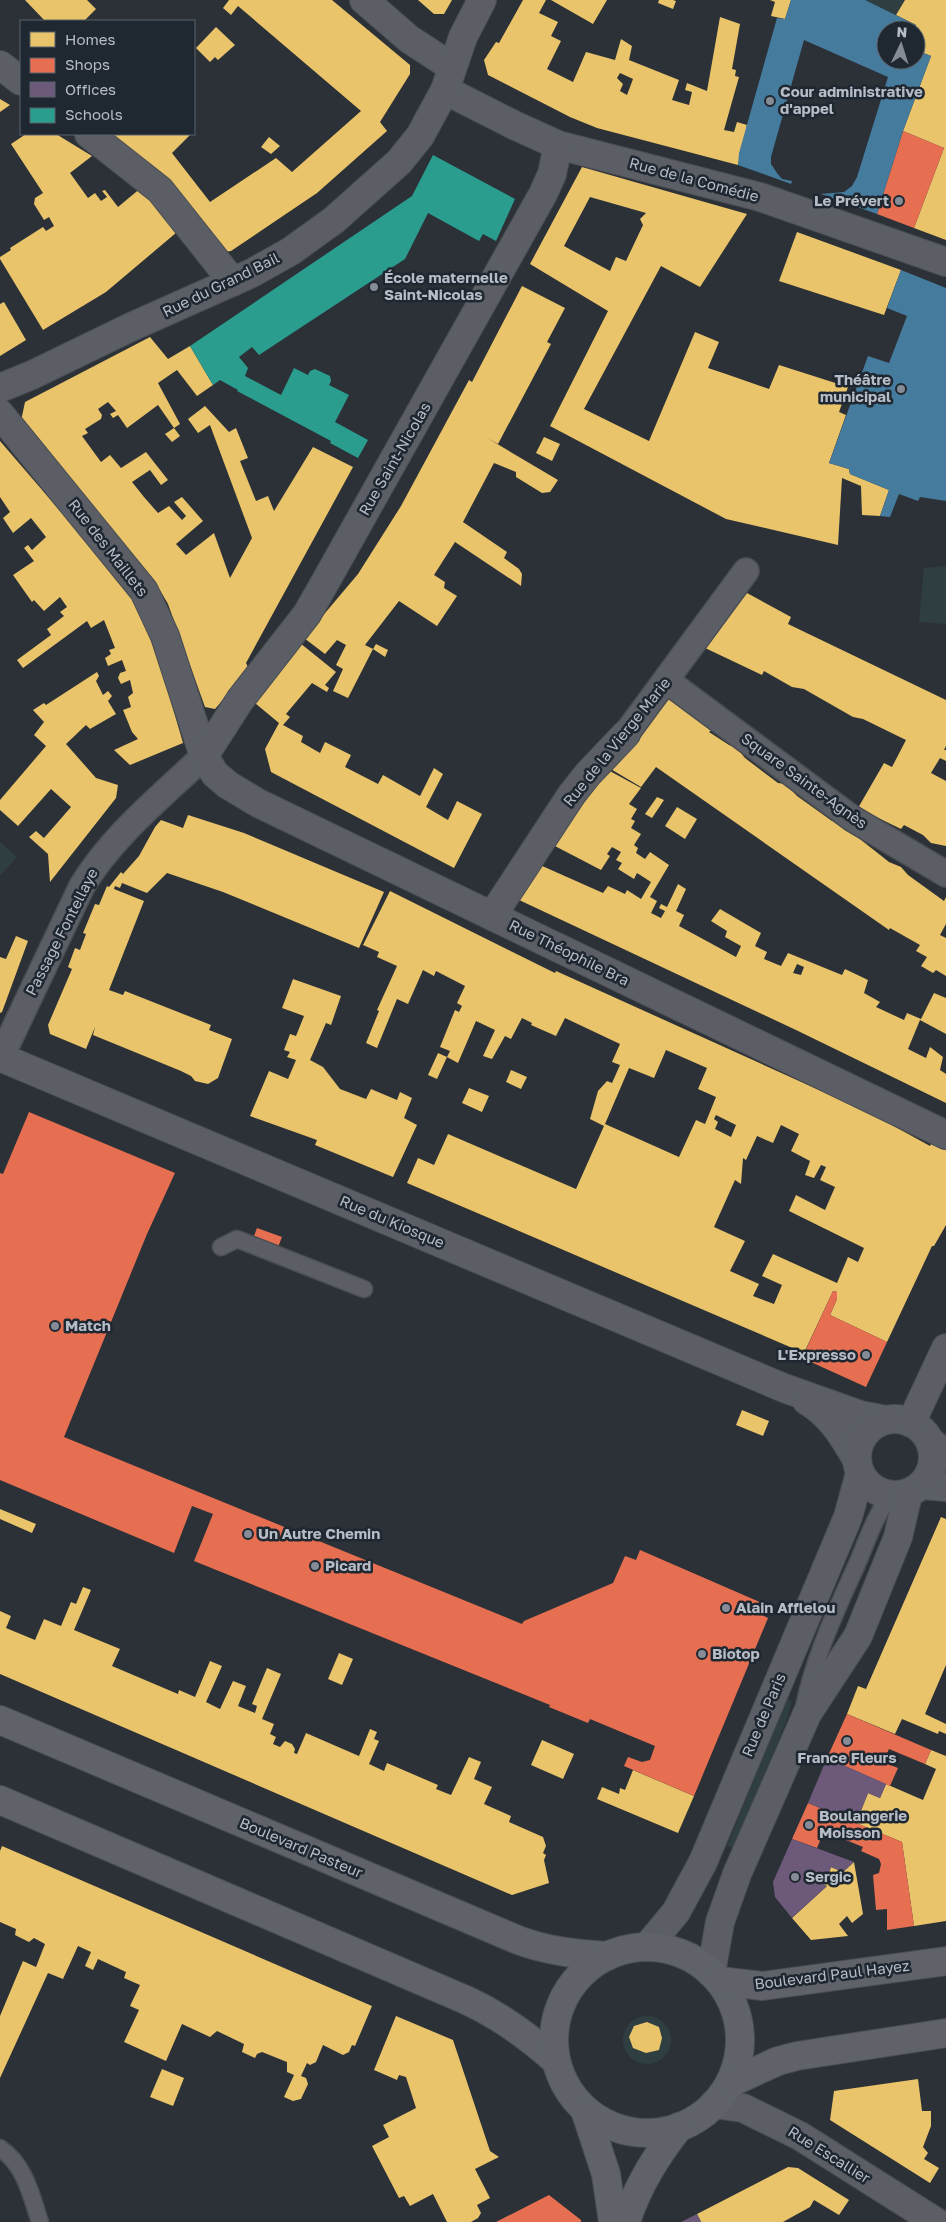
<svg xmlns="http://www.w3.org/2000/svg" width="946" height="2222" font-family="'Golos Text',sans-serif">
<rect width="100%" height="100%" fill="#2c3137"/>
<g fill="#2f3f41">
<path d="M865,0H905L896,15Z"/>
<path d="M946,566V624L919,622L924,568Z"/>
<path d="M0,842L17,857L0,876Z"/>
<path d="M787,1699L792,1701L786,1722L734,1848L727,1846Z"/>
<circle cx="647" cy="2040" r="24"/>
</g>
<g fill="#e9c46a" fill-rule="evenodd">
<path d="M25,0H87L96,9L84,21H45Z"/>
<path d="M229,0H332L410,65V74L380,122L387,131L317,193L231,251L224,252L155,170L111,134H191L172,153L210,202L276,158L292,172L361,111L238,6L231,15L223,8Z"/>
<path d="M418,0H452L444,14H434Z"/>
<path d="M523,0H546L539,13L558,22L551,36L561,41L547,69L573,82L586,52L615,60L621,39L632,46L629,60L679,80L672,100L689,105L692,92L685,90L687,83L707,91L720,17L740,24L732,69L736,70L735,76L739,77L724,130L734,132L737,122L747,125L738,165L597,128L570,117L488,75L484,60L496,42L499,43ZM620,73L633,79L627,95L620,91L623,84L617,78Z"/>
<path d="M551,0H607L593,24Z"/>
<path d="M659,0H673L676,1L673,9L658,3Z"/>
<path d="M770,0H791L785,19L771,16L775,2Z"/>
<path d="M905,0H946V240L914,228L944,148L903,131L931,56L916,50V30H914L916,25L896,15Z"/>
<path d="M216,27L235,45L218,60L215,57L210,62L196,48Z"/>
<path d="M0,99L10,105L0,112Z"/>
<path d="M26,134H56L92,156L70,173L88,198L95,193L101,201L107,197L102,191L105,190L118,207L142,187L183,227L106,292L43,330L0,259V257L11,250L10,248L43,227L46,231L54,226L49,217L44,220L34,204L35,198L43,193L11,144Z"/>
<path d="M269,137L280,146L271,154L261,147Z"/>
<path d="M582,167L747,214L700,287L661,266L584,409L649,441L695,332L719,342L708,368L726,374L769,389L779,365L848,387L839,412L846,415L829,463L849,469L850,474L889,490L880,516L862,515L861,486L842,478L838,545L726,519L550,426L608,311L530,264ZM590,197L646,213L640,219L643,225L626,261L616,257L610,271L564,246Z"/>
<path d="M797,232L901,270L884,315L779,281Z"/>
<path d="M522,286L565,308L547,342L551,344L498,444L487,438L558,480L550,492L542,493L516,477V472L494,463L463,522L507,552L504,558L519,569L522,574L521,586L455,542L434,575L445,582L444,588L457,596L437,626L399,601L365,645L373,649L348,698L333,691L343,669L336,665L346,645L337,640L325,654L304,638L358,574L401,506L469,380L472,382Z"/>
<path d="M4,302L26,340L0,356V304Z"/>
<path d="M150,337L168,359L190,346L213,385L197,396L177,370L158,383L180,424L174,428L180,436L172,442L165,434L174,428L158,405L127,428L118,415L113,418L110,414L116,411L108,402L98,409L102,415L101,419L85,429L88,433L82,436L101,462L110,455L121,468L146,452L168,480L161,485L150,470L132,482L144,497L158,513L169,506L182,520L186,516L174,502L182,497L203,521L176,544L186,555L214,533L230,578L252,538L210,425L198,433L188,419L205,406L229,432L236,428L248,458L240,461L256,501L268,496L274,511L313,447L353,467L246,663L249,669L215,709L205,707L168,604L154,580L21,421L25,402Z"/>
<path d="M544,437L560,444L552,461L536,453Z"/>
<path d="M0,441L135,598L161,667L183,743L130,765L114,750L138,739L132,732L123,710L131,707L128,697L133,693L130,680L121,684L118,678L120,673L126,671L122,660L108,666L105,658L111,654L109,650L115,648L104,620L91,628L87,621L23,668L17,660L51,635L47,629L64,616L60,612L67,607L60,597L44,611L34,600L32,602L13,575L34,561L24,548L28,545L32,550L46,537L31,518L13,533L3,518L10,512L0,497Z"/>
<path d="M747,593L791,617L788,624L946,700V746L944,750H946V761L940,758L931,773L946,781V846L931,843L923,835L904,825L901,829L858,808L884,763L892,767L906,740L863,719L853,717L804,689L792,687L764,671L762,675L703,647Z"/>
<path d="M300,643L336,672L325,685L329,688L327,692L312,683L286,714L290,717L283,725L303,736L301,742L320,753L325,742L351,755L345,767L378,784L383,775L420,796L434,768L443,774L426,807L448,820L457,801L482,814L454,868L271,772L265,749L279,723L250,699Z"/>
<path d="M376,644L388,650L385,657L373,649Z"/>
<path d="M97,672L99,676L96,681L103,695L108,691L112,696L108,701L116,714L90,729L86,725L66,744L96,778L118,785L116,798L50,882L48,854L29,837L36,831L44,838L71,807L51,789L18,826L0,810V800L46,746L34,735L44,722L33,710L44,703L46,705Z"/>
<path d="M670,698L714,728L709,732L729,745L737,748L745,758L778,783L786,784L797,796L832,821L837,822L851,832L889,862L901,867L908,875L944,901L946,897V924L940,935L946,938V976L936,970L933,973L921,966L927,957L916,951L920,945L890,928L889,930L656,767L641,787L609,768Z"/>
<path d="M608,770L641,788L629,804L637,809L631,819L635,821L631,828L641,834L634,845L638,848L636,853L645,859L650,852L669,865L650,897L657,901L651,913L661,918L665,911L659,908L661,904L667,907L678,884L686,889L676,911L684,915L679,926L736,957L741,946L725,937L727,931L711,921L720,909L761,933L755,946L767,952L764,959L781,966L788,953L842,975L845,969L868,980L864,993L880,1002L876,1007L904,1020L907,1013L921,1019L934,993L946,998V1034L920,1020L908,1049L926,1058L930,1047L943,1057L940,1070L946,1074V1103L796,1030L517,899L540,865L603,893L608,886L625,894L627,890L641,899L651,882L637,873L634,879L618,869L622,863L616,860L621,852L612,847L607,854L610,856L601,870L553,845ZM797,964L804,967L801,975L793,973Z"/>
<path d="M657,797L664,800L652,818L645,814Z"/>
<path d="M677,807L697,819L685,839L665,826Z"/>
<path d="M188,815L244,833L384,892L359,948L223,892L167,873L147,893L122,883L120,888L115,886L114,889L144,901L109,990L123,995L125,991L211,1025L209,1030L232,1039L218,1078L208,1084L195,1081L191,1076L181,1071L93,1035L95,1027L86,1049L50,1034L48,1025L72,969L68,967L75,948L80,950L86,934L83,933L95,904L99,905L107,886L109,887L121,872L123,874L139,856L155,827L161,820L183,828Z"/>
<path d="M390,891L555,973L556,971L870,1113L930,1146L932,1142L946,1149V1225L934,1246H932L887,1342L830,1315L837,1299V1292L833,1291L804,1353L407,1183L418,1158L434,1165L448,1134L576,1189L604,1126L590,1119L598,1091L607,1081L612,1083L620,1065L612,1062L620,1044L565,1018L556,1036L531,1025L532,1023L522,1018L511,1039L505,1036L492,1059L483,1056L495,1030L476,1021L458,1063L447,1057L450,1051L440,1047L455,1010L459,1012L462,1006L457,1003L465,986L436,971L434,976L423,970L408,1004L397,999L377,1048L366,1043L379,1011L377,1010L397,966L377,957L379,952L363,945ZM666,1050L707,1068L698,1089L716,1097L705,1124L696,1120L679,1157L605,1124L629,1068L654,1078ZM716,1115L736,1125L731,1137L715,1129L718,1122L714,1119ZM781,1125L799,1134L791,1151L810,1161L805,1175L814,1178L821,1165L826,1167L820,1180L835,1187L825,1210L796,1195L789,1211L864,1248L858,1262L848,1257L837,1283L773,1254L762,1276L782,1285L774,1304L753,1296L759,1284L730,1271L745,1241L714,1227L735,1180L741,1184L743,1158L746,1160L757,1136L773,1143Z"/>
<path d="M16,936L28,941L2,1012L0,1013V957L6,959Z"/>
<path d="M293,979L341,996L331,1025L326,1023L310,1060L323,1067L340,1089L366,1099L371,1089L397,1100L400,1092L412,1098L404,1118L417,1125L393,1177L315,1145L317,1140L250,1116L269,1071L288,1079L296,1060L287,1057L290,1052L284,1050L290,1034L296,1036L304,1016L282,1008Z"/>
<path d="M438,1053L447,1057L437,1079L428,1075Z"/>
<path d="M511,1070L527,1077L521,1089L506,1082Z"/>
<path d="M469,1088L489,1096L482,1112L462,1103Z"/>
<path d="M742,1410L769,1421L763,1436L736,1425Z"/>
<path d="M0,1509L36,1524L32,1533L0,1519Z"/>
<path d="M941,1517L946,1519V1665L925,1714L946,1724V1734L939,1731L938,1734L902,1719L895,1734L847,1714L858,1686L866,1689Z"/>
<path d="M83,1587L91,1590L74,1630L120,1649L112,1666L178,1694L179,1690L195,1697L210,1661L222,1666L206,1702L220,1709L233,1681L246,1686L238,1706L255,1713L257,1706L252,1704L267,1668L281,1674L262,1719L274,1724L270,1734L276,1737L273,1744L280,1747L285,1741L292,1744L295,1749L294,1753L297,1754L306,1733L359,1756L370,1729L377,1732L374,1739L379,1741L369,1764L384,1771L387,1763L438,1785L436,1789L451,1795L469,1757L481,1762L474,1779L492,1787L484,1804L511,1816L509,1822L543,1837L546,1846L543,1853L546,1855L544,1860L549,1883L512,1895L0,1674V1611L11,1616L6,1628L35,1640L44,1619L61,1626L71,1602L76,1604Z"/>
<path d="M339,1653L353,1659L342,1685L328,1679Z"/>
<path d="M542,1740L574,1754L563,1779L531,1765Z"/>
<path d="M931,1750L946,1756V1921L914,1926L902,1842L856,1823L868,1793L880,1798L886,1784L923,1800L936,1769L925,1764Z"/>
<path d="M633,1770L694,1796L678,1833L597,1799L602,1787L619,1794L620,1788L625,1790Z"/>
<path d="M2,1846L372,2006L355,2046L352,2045L349,2052L343,2055L323,2045L316,2062L310,2065L307,2063L301,2076L306,2078L308,2084L301,2099L293,2101L284,2097L294,2075L287,2072V2062L262,2052L257,2054L255,2058L242,2052L244,2044L217,2031L210,2037L182,2024L166,2061L124,2042L139,2010L130,2006L140,1985L124,1978L126,1972L98,1959L93,1970L85,1966L91,1952L78,1946L63,1979L48,1973L0,2078V2016L23,1961L36,1967L45,1944L34,1938L29,1942L15,1935L16,1929L0,1922V1851Z"/>
<path d="M854,1862L863,1914L852,1923L847,1916L839,1924L848,1936L811,1940L792,1918L827,1886L824,1885L831,1867L843,1872Z"/>
<path d="M396,2016L453,2040L490,2151L499,2157L475,2169L490,2198L477,2205L481,2213L478,2218L471,2222H447L433,2194L410,2206L404,2196L399,2198L372,2146L389,2137L383,2125L416,2108L406,2077L399,2075L397,2080L374,2070Z"/>
<path d="M647,2022L659,2027L662,2038L659,2050L646,2053L633,2048L629,2037L634,2026Z"/>
<path d="M162,2069L184,2078L173,2106L150,2097Z"/>
<path d="M918,2079L922,2111H931V2126L923,2147L928,2153L924,2159L939,2168L930,2183L830,2120L834,2091Z"/>
<path d="M788,2167L798,2168L849,2200L839,2215L814,2200L810,2207L783,2222H701L697,2214Z"/>
</g>
<g fill="#e76f51">
<path d="M903,131L944,148L914,228L877,214Z"/>
<path d="M29,1112L175,1173L147,1234L64,1437L522,1624L524,1621L613,1583L625,1556L636,1560L640,1550L762,1603L758,1613L768,1618L694,1796L624,1766L628,1757L642,1762L650,1760L655,1746L590,1719L588,1723L549,1707L550,1705L194,1561L213,1514L192,1506L174,1553L0,1480V1173L3,1174Z"/>
<path d="M257,1228L282,1237L272,1262L248,1252Z"/>
<path d="M833,1291L837,1292V1299L830,1315L887,1342L866,1387L802,1358Z"/>
<path d="M847,1714L931,1750L925,1764L889,1749L883,1762L898,1768L890,1786L827,1758Z"/>
<path d="M808,1803L902,1842L914,1926L887,1930V1909L876,1910L873,1875L879,1873L881,1864L879,1859L861,1851L863,1847L824,1831L817,1848L792,1839Z"/>
<path d="M549,2195L581,2220V2222H496Z"/>
</g>
<g fill="#6d597a">
<path d="M827,1758L886,1784L880,1798L868,1793L856,1823L808,1803Z"/>
<path d="M792,1839L854,1862L843,1872L831,1867L824,1885L827,1886L792,1918L775,1897L773,1882Z"/>
<path d="M697,2214L701,2222H681Z"/>
</g>
<path fill="#2a9d8f" d="M433,155L515,199L496,241L483,234L479,241L428,213L405,259L259,355L252,347L239,357L248,368L245,376L281,395L294,368L308,375L310,371L315,369L330,376L331,381L329,385L349,395L335,422L368,440L358,458L330,443L331,441L237,391L238,390L220,380L213,385L190,346L412,196Z"/>
<g fill="#457b9d">
<path d="M791,0H865L916,25L914,30H886V60H916V50L931,56L903,131L877,214L821,194L844,192L852,186L857,177L888,77L804,40L771,157V164L777,173L782,179L792,181L791,184L738,165L739,153L777,18L785,19Z"/>
<path d="M901,270L946,288V501L920,497L918,501L899,494L890,517L880,516L889,490L850,474L849,469L829,463L868,356L889,363L907,316L887,308Z"/>
</g>
<g fill="none" stroke-linecap="round" stroke-linejoin="round">
<g stroke="#4a4d52" stroke-width="19">
<g id="service">
<path d="M221,1247L237,1239L364,1289"/>
<path d="M804,1707C814,1657 836,1611 857,1564C867,1541 875,1515 891,1495"/>
<path d="M0,2148C25,2165 31,2195 40,2222"/>
</g>
</g>
<g stroke="#4a4d52" stroke-width="28">
<g id="pedestrian">
<path d="M667,681L853,819L946,874"/>
<path d="M626,734L746,571"/>
<path d="M1,1057L82,886C113,835 161,797 204,756"/>
</g>
</g>
<g stroke="#4a4d52" stroke-width="30">
<g id="minor">
<path d="M364,0L409,39L452,67"/>
<path d="M0,65L21,81"/>
<path d="M445,90L516,126L558,145L760,197L946,262"/>
<path d="M89,134L160,190L233,282"/>
<path d="M0,414L144,591L165,636L204,756L215,774L228,785L258,803L946,1135"/>
<path d="M204,756L240,700L307,614L323,586L543,194L552,174L558,145"/>
<path d="M492,916L572,794L588,774L626,734"/>
<path d="M0,1057L784,1388L860,1415L886,1420"/>
<path d="M807,1401C830,1414 844,1437 857,1460"/>
<path d="M930,1441L946,1455"/>
<path d="M922,1485L946,1487"/>
<path d="M714,2104L743,2108L800,2136L936,2222"/>
</g>
</g>
<g stroke="#4a4d52" stroke-width="30">
<g id="tertiary">
<path d="M0,388L32,375L131,327L252,273L291,251L334,220L399,162L420,136L445,90L463,37L482,0"/>
<circle cx="895" cy="1457" r="38"/>
<path d="M911,1423L946,1348"/>
<path d="M647,1947L676,1912L703,1862L848,1517L860,1473"/>
<path d="M711,1973L720,1922L737,1874L807,1714L858,1636L898,1537L908,1494"/>
</g>
</g>
<g stroke="#4a4d52" stroke-width="30">
<g id="secondary">
<path d="M0,1720L518,1940C547,1951 576,1954 607,1956"/>
<path d="M0,1800L466,2000C501,2016 528,2036 556,2061"/>
<circle cx="647" cy="2040" r="93"/>
<path d="M719,1981L763,1986L946,1961"/>
<path d="M730,2083L778,2061L797,2056L946,2033"/>
<path d="M585,2110L606,2174L613,2222"/>
<path d="M626,2222C637,2186 656,2156 679,2127"/>
</g>
</g>
<use href="#service" stroke="#5b5f65" stroke-width="16"/>
<use href="#pedestrian" stroke="#5b5f65" stroke-width="25"/>
<use href="#minor" stroke="#5b5f65" stroke-width="28"/>
<use href="#tertiary" stroke="#5b5f65" stroke-width="28"/>
<use href="#secondary" stroke="#5f6369" stroke-width="28"/>
</g>
<g fill="#868c95" stroke="#1f2731" stroke-width="2">
<circle cx="770" cy="101" r="5"/>
<circle cx="899" cy="201" r="5"/>
<circle cx="374" cy="287" r="5"/>
<circle cx="901" cy="389" r="5"/>
<circle cx="55" cy="1326" r="5"/>
<circle cx="866" cy="1355" r="5"/>
<circle cx="248" cy="1534" r="5"/>
<circle cx="315" cy="1566" r="5"/>
<circle cx="726" cy="1608" r="5"/>
<circle cx="702" cy="1654" r="5"/>
<circle cx="847" cy="1741" r="5"/>
<circle cx="809" cy="1825" r="5"/>
<circle cx="795" cy="1877" r="5"/>
</g>
<g text-anchor="middle" stroke-width="5" stroke-linejoin="round" paint-order="stroke">
<g font-size="15" font-weight="bold" fill="#b6bdc7" stroke="#1f2731" text-anchor="start">
<text x="780" y="97">Cour administrative<tspan x="780" dy="17">d'appel</tspan></text>
<text x="889" y="206" text-anchor="end">Le Prévert</text>
<text x="384" y="283">École maternelle<tspan x="384" dy="17">Saint-Nicolas</tspan></text>
<text x="891" y="385" text-anchor="end">Théâtre<tspan x="891" dy="17">municipal</tspan></text>
<text x="65" y="1331">Match</text>
<text x="856" y="1360" text-anchor="end">L'Expresso</text>
<text x="258" y="1539">Un Autre Chemin</text>
<text x="325" y="1571">Picard</text>
<text x="736" y="1613">Alain Afflelou</text>
<text x="712" y="1659">Biotop</text>
<text x="847" y="1763" text-anchor="middle">France Fleurs</text>
<text x="819" y="1821">Boulangerie<tspan x="819" dy="17">Moisson</tspan></text>
<text x="805" y="1882">Sergic</text>
</g>
<g font-size="15" fill="#b6bdc7" stroke="#1f2731">
<text transform="translate(694 180) rotate(15)" y="5">Rue de la Comédie</text>
<text transform="translate(221 285) rotate(-26)" y="5">Rue du Grand Bail</text>
<text transform="translate(395 459) rotate(-60)" y="5">Rue Saint-Nicolas</text>
<text transform="translate(108 548) rotate(52)" y="5">Rue des Maillets</text>
<text transform="translate(617 742) rotate(-51)" y="5">Rue de la Vierge Marie</text>
<text transform="translate(804 781) rotate(36)" y="5">Square Sainte-Agnès</text>
<text transform="translate(62 932) rotate(-63)" y="5">Passage Fontellaye</text>
<text transform="translate(569 953) rotate(26)" y="5">Rue Théophile Bra</text>
<text transform="translate(392 1222) rotate(23)" y="5">Rue du Kiosque</text>
<text transform="translate(764 1715) rotate(-67)" y="5">Rue de Paris</text>
<text transform="translate(301 1848) rotate(23)" y="5">Boulevard Pasteur</text>
<text transform="translate(832 1975) rotate(-7)" y="5">Boulevard Paul Hayez</text>
<text transform="translate(829 2155) rotate(32)" y="5">Rue Escallier</text>
</g>
</g>
<rect x="20" y="20" width="175" height="115" fill="#1f2731" stroke="#5b636d"/>
<rect x="30" y="32" width="25" height="15" fill="#e9c46a" stroke="#5b636d"/>
<text x="65" y="45" font-size="15" fill="#b6bdc7">Homes</text>
<rect x="30" y="58" width="25" height="15" fill="#e76f51" stroke="#5b636d"/>
<text x="65" y="70" font-size="15" fill="#b6bdc7">Shops</text>
<rect x="30" y="82" width="25" height="15" fill="#6d597a" stroke="#5b636d"/>
<text x="65" y="95" font-size="15" fill="#b6bdc7">Offices</text>
<rect x="30" y="108" width="25" height="15" fill="#2a9d8f" stroke="#5b636d"/>
<text x="65" y="120" font-size="15" fill="#b6bdc7">Schools</text>
<g transform="translate(901 45) rotate(4)"><circle r="24" fill="#1f2731" stroke="#5b636d"/>
<path d="M0-4L9 19L0 12L-9 19Z" fill="#868c95"/>
<text y="-8" font-size="14" font-weight="bold" text-anchor="middle" fill="#b6bdc7">N</text>
</g>
</svg>
